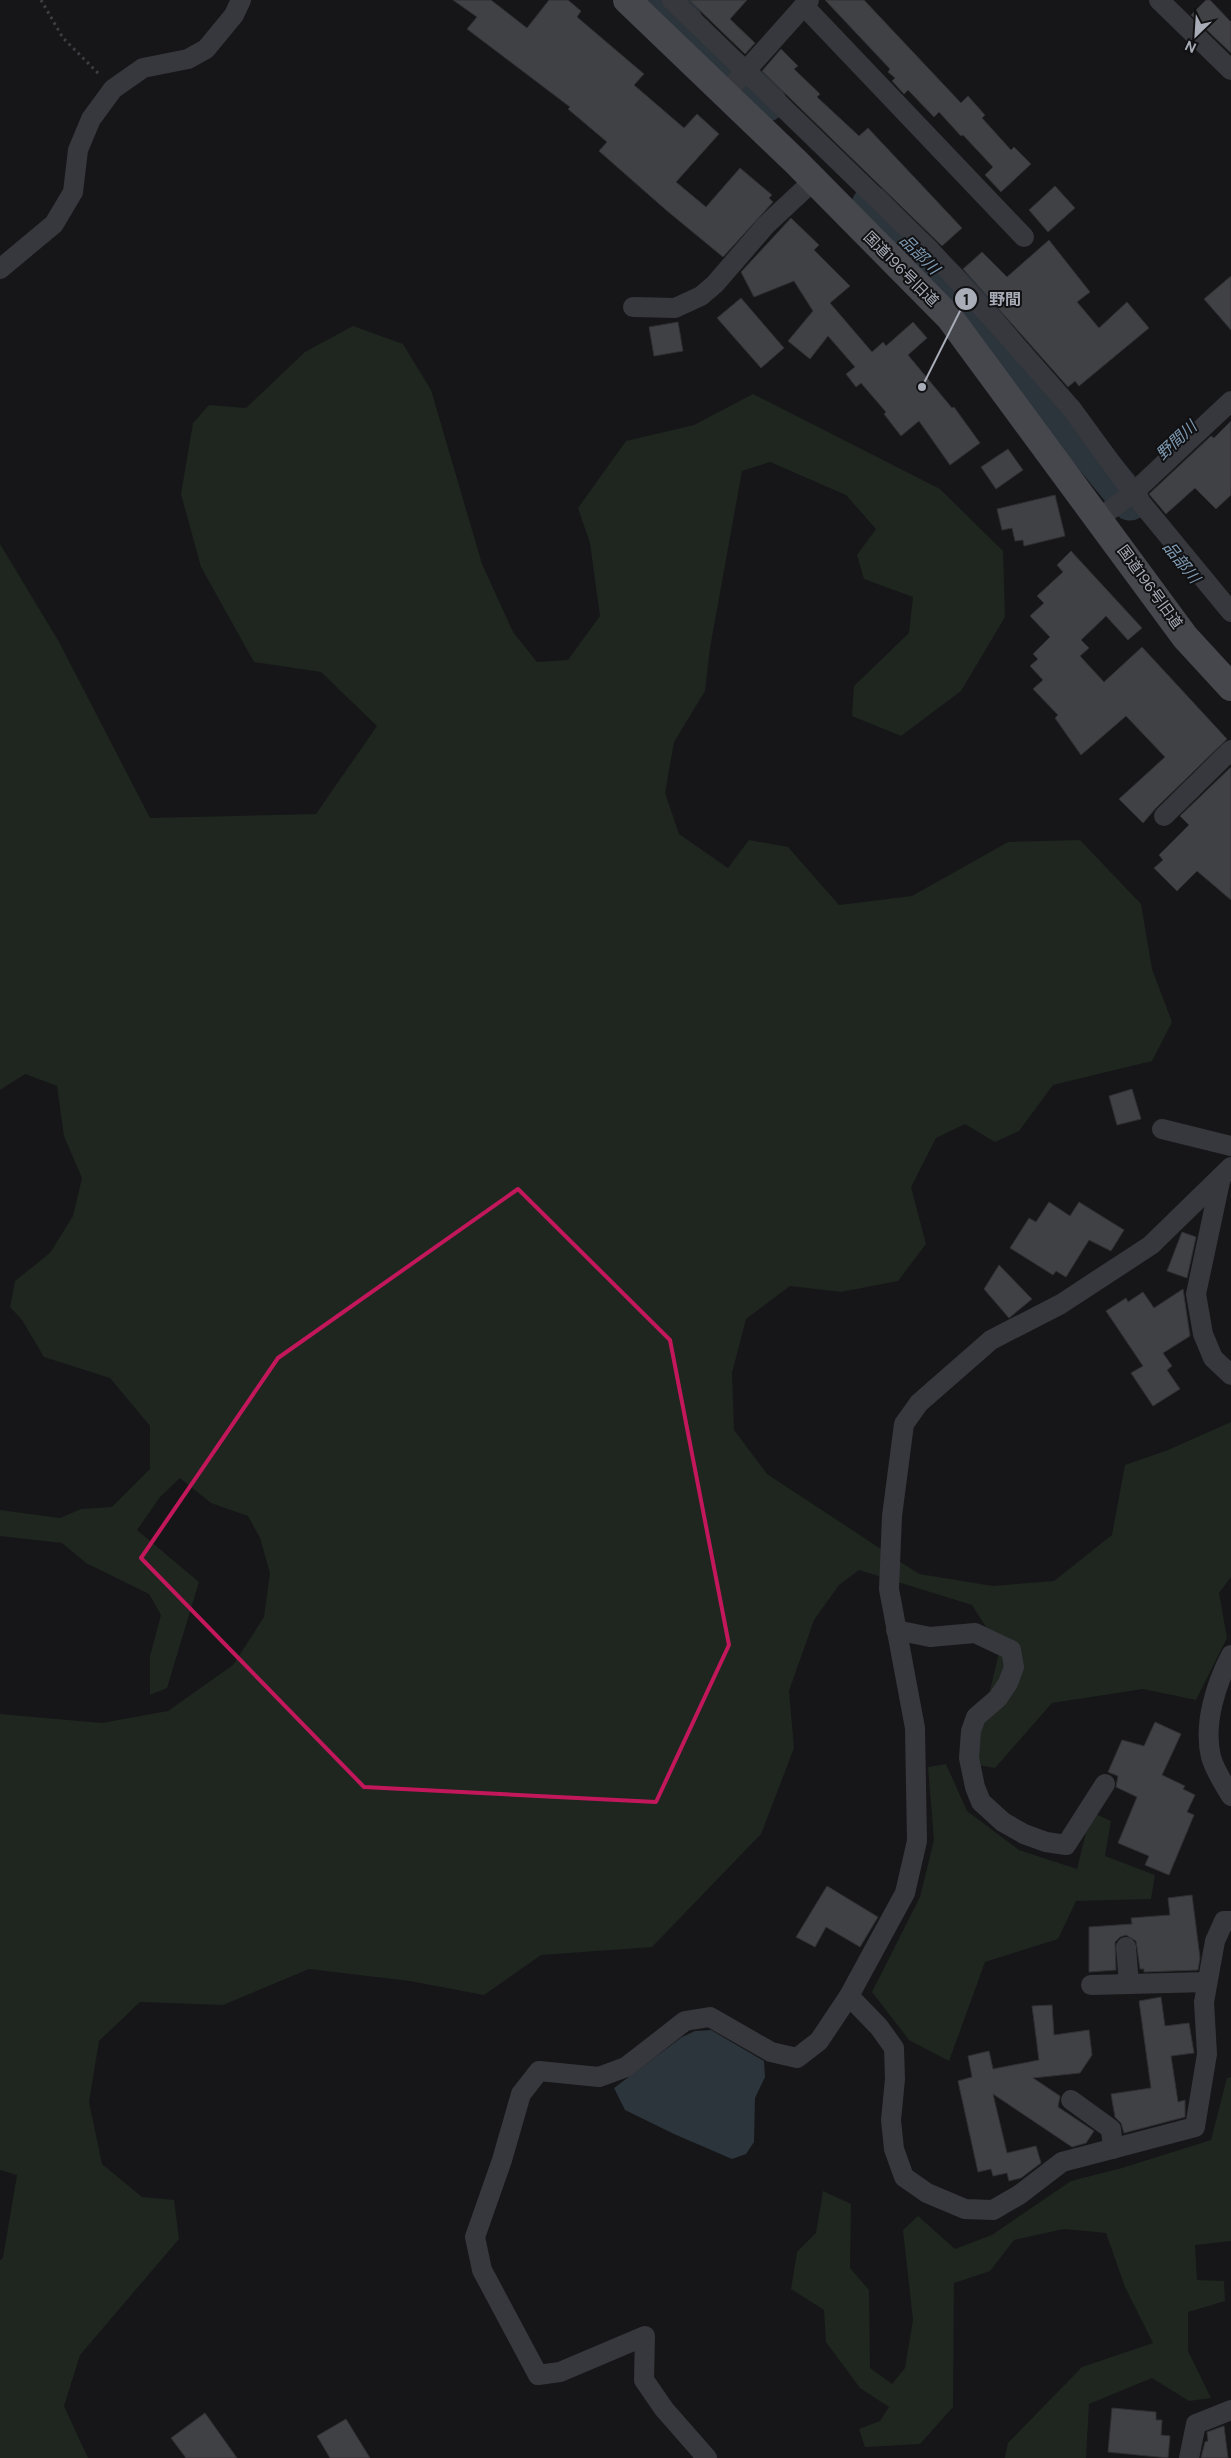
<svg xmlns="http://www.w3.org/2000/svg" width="1231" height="2458" font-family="'DM Sans','Noto Sans JP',sans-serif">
<rect width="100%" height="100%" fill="#161618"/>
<g fill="#1e261f">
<path d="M353,326L403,344L431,390L482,564L513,632L537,662L568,660L600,616L590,543L578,508L626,441L694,425L753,394L940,489L1003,551L1005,617L961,691L901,736L852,716L854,686L909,633L913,597L864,579L857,555L876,529L846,495L770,462L742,471L710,648L705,691L674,742L665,793L679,834L728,868L749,840L788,847L839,905L912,896L1008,842L1080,840L1141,904L1152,969L1172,1022L1152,1061L1053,1085L1019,1131L995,1142L965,1124L936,1138L911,1187L926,1244L898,1281L841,1292L790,1286L746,1319L732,1373L734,1430L767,1474L919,1574L993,1586L1054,1581L1112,1535L1125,1465L1168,1450L1231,1422V1577L1219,1593L1227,1638L1196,1700L1143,1689L1052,1703L995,1768L972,1764L1000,1649L972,1605L859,1570L839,1585L814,1620L789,1691L794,1748L761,1834L652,1947L541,1955L484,1995L410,1981L309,1969L223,2005L140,2002L99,2041L89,2102L102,2164L142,2197L174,2200L179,2239L80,2355L64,2406L88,2458H0V2260L3,2258L17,2175L0,2170V1714L102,1723L168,1711L233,1665L264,1617L270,1573L260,1538L248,1516L211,1503L180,1478L160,1497L137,1530L199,1582L167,1688L150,1695V1656L161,1615L149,1594L86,1563L62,1543L0,1536V1510L60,1518L81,1509L112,1507L150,1469V1426L110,1378L44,1357L22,1320L10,1307L15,1281L50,1253L73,1216L82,1178L64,1136L57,1086L25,1074L0,1090V544L59,642L150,818L316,814L377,726L321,672L254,662L201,567L181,494L193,423L209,405L246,408L305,352Z"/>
<path d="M946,1764L967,1811L1019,1850L1077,1869L1091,1812L1111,1821L1105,1856L1155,1875L1151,1899L1076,1901L1058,1939L985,1962L949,2061L909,2040L872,1992L920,1897L934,1840L928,1767Z"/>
<path d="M1231,2077V2241L1195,2245L1197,2280L1224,2281L1225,2301L1188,2312V2351L1211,2398L1189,2401L1152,2378L1089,2404L1086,2458H1005L1008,2443L1082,2367L1153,2343L1125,2287L1106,2233L1064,2229L1014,2240L990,2271L954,2283L953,2407L920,2444L865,2447L859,2429L880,2421L889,2407L860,2388L826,2342L824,2310L791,2289L797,2252L816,2233L823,2191L851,2204L850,2268L869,2290L870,2368L892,2384L905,2368L913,2320L903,2230L918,2216L955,2249L992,2235L1071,2181L1122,2168L1211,2140L1227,2078Z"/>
</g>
<path fill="#2c353c" d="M711,2030L764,2061L765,2077L755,2098L754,2142L746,2154L732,2159L674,2134L625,2110L614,2088L682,2037L695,2031Z"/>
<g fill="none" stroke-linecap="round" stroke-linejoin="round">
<g stroke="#2c353c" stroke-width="39">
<path d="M664,0L681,17L689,34L767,102"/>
<path d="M871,205L972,307L1130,501"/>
</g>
</g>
<g fill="#404145" stroke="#303034">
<path d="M453,0H491L527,28L549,0H568L581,11L577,17L644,74L634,85L684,128L697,114L719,134L676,182L706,207L740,168L772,195L769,198L773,202L723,257L666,210L599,151L607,142L568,109L570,107L467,29L477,17Z"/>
<path d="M689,0H747L730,19L755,43L745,54Z"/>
<path d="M825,0H864L961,103L968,96L985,115L982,118L1011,150L1014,147L1031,164L1001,192L985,175L993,167L963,135L961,136L939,112L934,117L908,90L904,94L892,81L895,78L888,72L890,69Z"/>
<path d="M1206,0H1210L1231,22V53L1191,15Z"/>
<path d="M781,49L798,66L794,69L820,94L817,97L859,136L868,128L962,228L942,246L762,71Z"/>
<path d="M1055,186L1075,208L1048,232L1029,210Z"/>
<path d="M791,218L819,245L814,250L850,286L830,303L872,352L883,342L886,346L913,322L927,338L908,355L952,408L954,407L980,443L950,465L919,421L901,436L884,414L886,412L861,383L856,387L846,374L855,367L828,336L810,359L788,341L813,311L794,281L754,297L741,272Z"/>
<path d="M1049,240L1090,292L1077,302L1099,328L1127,302L1149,328L1079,386L1075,381L1068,387L963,269L982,252L1007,277Z"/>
<path d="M1231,276V330L1204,299Z"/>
<path d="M741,298L784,348L761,368L717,318Z"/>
<path d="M678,322L683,351L654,356L649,327Z"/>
<path d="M1231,421V495L1216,509L1195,488L1166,514L1149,494L1211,436L1214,438Z"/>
<path d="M1008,449L1023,470L996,489L981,467Z"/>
<path d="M1055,495L1065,536L1024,546L1023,540L1015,541L1012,528L1002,530L997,509Z"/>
<path d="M1071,551L1142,628L1128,640L1106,616L1081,640L1089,648L1080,656L1104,682L1142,647L1227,739L1156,808L1143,823L1119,799L1165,757L1126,716L1081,755L1055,718L1058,715L1033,689L1043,680L1030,666L1038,659L1033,654L1050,637L1030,616L1044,603L1037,596L1063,572L1057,565Z"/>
<path d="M1231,767V900L1197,871L1177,891L1154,868L1163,860L1159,855L1189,825L1180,816Z"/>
<path d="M1132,1089L1141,1119L1117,1125L1109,1096Z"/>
<path d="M1049,1202L1070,1216L1079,1202L1124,1230L1111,1251L1089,1240L1066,1277L1056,1271L1053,1275L1010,1248L1029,1218L1036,1222Z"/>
<path d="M1182,1232L1196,1237L1187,1278L1167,1271Z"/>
<path d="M999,1265L1032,1299L1009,1318L984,1289Z"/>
<path d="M1183,1289L1190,1336L1163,1353L1172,1366L1167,1370L1180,1389L1153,1406L1131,1373L1143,1366L1106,1311L1126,1298L1128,1302L1143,1292L1154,1308Z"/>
<path d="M1155,1722L1181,1734L1162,1775L1185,1786L1183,1789L1195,1795L1187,1812L1194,1815L1169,1875L1145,1865L1149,1856L1118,1843L1137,1797L1116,1787L1118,1776L1108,1772L1122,1740L1144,1746Z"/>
<path d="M827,1886L878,1917L860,1947L826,1927L815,1947L796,1937Z"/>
<path d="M1192,1895L1200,1958L1198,1970L1144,1972V1969H1140L1136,1941L1126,1935L1120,1937L1115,1942L1116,1970L1089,1972V1927L1132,1924L1131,1918L1170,1915L1168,1898Z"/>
<path d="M1161,1997L1165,2026L1189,2023L1194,2053L1171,2056L1178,2102L1185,2100V2117L1124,2133L1121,2123L1115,2117L1111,2094L1151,2088L1139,2001Z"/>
<path d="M1052,2005L1054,2035L1089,2030L1092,2055L1080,2073L1033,2078L1060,2096L1058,2107L1094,2131L1086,2143L1072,2147L993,2094L1007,2153L1036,2146L1041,2163L1021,2178L1009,2181L1007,2173L993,2176L991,2169L978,2172L958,2081L972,2077L968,2056L989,2051L993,2069L1039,2060L1032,2006Z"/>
<path d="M1112,2408L1156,2412V2420H1162L1161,2435L1170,2436L1168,2458L1108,2452Z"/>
<path d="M205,2413L237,2458H186L171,2438Z"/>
<path d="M346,2419L370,2458H330L317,2436Z"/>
<path d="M1224,2426L1228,2458H1201L1205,2442L1208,2441L1207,2432Z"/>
</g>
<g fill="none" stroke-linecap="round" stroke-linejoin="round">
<path stroke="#3d3f44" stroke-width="3" stroke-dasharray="2.5 4" stroke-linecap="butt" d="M41,0L63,38L99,74"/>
<g stroke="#37383d" stroke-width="20">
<path d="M672,0L929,249L1006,334L1071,408L1133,493L1231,612"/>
<path d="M1159,0L1231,70"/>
<path d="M804,6L1024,237"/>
<path d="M726,93L809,0"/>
<path d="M0,269L54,224L73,192L78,150L91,119L113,89L143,68L188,59L206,49L234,15L241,0"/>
<path d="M633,307L675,308L701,296L715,284L766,225L813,181"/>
<path d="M1099,518L1133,493L1231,401"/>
<path d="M1164,816L1231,750"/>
<path d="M1162,1129L1231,1146"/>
<path d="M1221,1177L1196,1294L1203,1334L1213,1358L1231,1375"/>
<path d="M896,1630L930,1637L975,1633L1011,1650L1014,1667L1008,1683L998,1698L976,1717L971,1731L969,1758L975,1787L981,1802L1003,1822L1024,1834L1046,1842L1066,1845L1105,1784"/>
<path d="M1231,1655C1216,1684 1203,1724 1211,1757C1215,1771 1224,1784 1231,1796"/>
<path d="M1126,1947L1129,1984"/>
<path d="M1091,1985L1207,1982"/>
<path d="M849,1996L879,2027L894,2048L895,2079L891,2120L894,2149L904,2177L927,2193L965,2209L993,2210L1019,2195L1062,2162L1195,2127L1207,2054L1204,2002L1215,1941L1224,1921H1231"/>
<path d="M1071,2100L1111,2129L1113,2149"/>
<path d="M707,2458L664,2409L644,2380L645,2336L560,2372L538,2375L482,2270L475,2237L502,2160L521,2094L539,2071L599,2077L626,2067L685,2021L710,2017L771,2052L797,2058L819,2041L849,1996L905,1893L917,1841L915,1728L889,1589L892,1516L904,1424L919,1403L991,1340L1061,1304L1151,1245L1231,1167"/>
<path d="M1189,2458L1196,2424L1231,2410"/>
</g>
<path stroke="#45474d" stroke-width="28" d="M627,0L796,162L950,318L1185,637L1231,687"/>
</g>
<path fill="none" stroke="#c2185b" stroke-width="4" stroke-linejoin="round" d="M518,1189L670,1340L729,1645L656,1802L364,1787L141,1558L278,1358Z"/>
<g text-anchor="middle" stroke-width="4" stroke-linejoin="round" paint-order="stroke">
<g font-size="15" fill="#a8adb8" stroke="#111113">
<text transform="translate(901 269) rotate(45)" y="5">国道196号旧道</text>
<text transform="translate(1150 587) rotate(54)" y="5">国道196号旧道</text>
</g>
<g font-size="16" font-style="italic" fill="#7f9bb3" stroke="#111113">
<text transform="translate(920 254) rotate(45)" y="6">品部川</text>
<text transform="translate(1176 440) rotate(-43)" y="6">野間川</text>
<text transform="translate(1182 562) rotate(51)" y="6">品部川</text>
</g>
</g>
<path fill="none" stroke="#a8adb8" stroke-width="2" d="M922 387L966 299"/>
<g fill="#a8adb8" stroke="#111113" stroke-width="2">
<circle cx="922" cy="387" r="5"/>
<circle cx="966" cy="299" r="12"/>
</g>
<g font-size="15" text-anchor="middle" font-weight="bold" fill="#111">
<text x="966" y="305">1</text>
</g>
<g font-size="16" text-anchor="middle" font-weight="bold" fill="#a8adb8" stroke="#111113" stroke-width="4" stroke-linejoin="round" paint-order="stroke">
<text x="1005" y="305">野間</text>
</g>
<g transform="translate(1196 35) rotate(205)" stroke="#111113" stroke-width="4" paint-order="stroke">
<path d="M0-4L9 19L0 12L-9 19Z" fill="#a8adb8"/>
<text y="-8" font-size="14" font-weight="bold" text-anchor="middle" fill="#a8adb8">N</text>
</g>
</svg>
